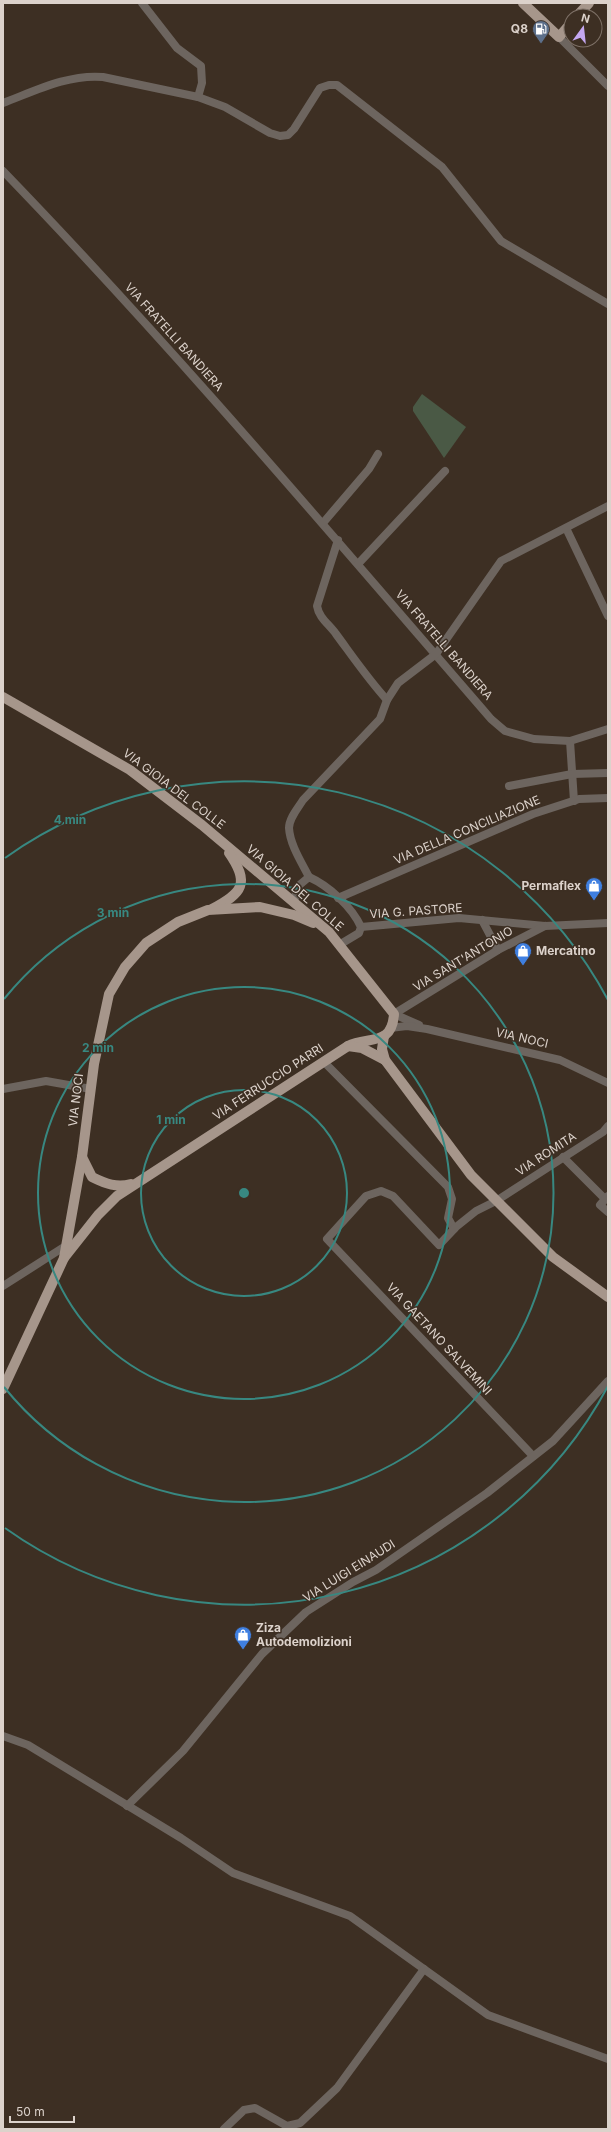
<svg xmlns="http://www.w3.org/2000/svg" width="611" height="2132" font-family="Inter,sans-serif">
<rect width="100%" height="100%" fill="#3d2f23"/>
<path fill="#4a5945" d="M422,394L466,427L444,458L413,411V407Z"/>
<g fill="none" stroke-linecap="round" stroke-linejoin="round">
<g stroke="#6d655f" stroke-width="8">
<path d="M142,3L177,48L201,66L202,83L198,97"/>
<path d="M559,37L608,86"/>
<path d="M3,103C35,91 68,74 103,77L198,97L225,107L270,133L280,136L288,135L294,129L320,88L329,85H337L442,167L501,241L608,304"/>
<path d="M3,171C173,347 331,534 491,719L505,731L534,739L570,741L608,729"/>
<path d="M323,523L369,469L378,454"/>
<path d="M566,528L608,616"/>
<path d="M338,540L317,606C319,618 329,624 336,634C353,657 368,679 387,700"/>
<path d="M358,564L445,471"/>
<path d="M570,741L574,801"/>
<path d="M509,786L572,774L608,773"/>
<path d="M309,877C302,863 290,845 289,828C289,818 298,808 303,800L380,719L387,700L398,683L436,654L501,561L608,506"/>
<path d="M338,898L533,814L579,799L608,798"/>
<path d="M294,903L297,887L309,877C329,886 352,907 361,927L359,933L339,945"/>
<path d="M482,920L498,950"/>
<path d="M361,927L459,918L545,926L608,923"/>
<path d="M394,1014L498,950L545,926"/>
<path d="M394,1014L419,1025"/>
<path d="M390,1028L407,1026L427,1029L560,1060L608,1083"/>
<path d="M324,1062L448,1187L452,1199L448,1218L454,1229"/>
<path d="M3,1089L46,1081L91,1089"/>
<path d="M563,1157L605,1199"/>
<path d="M608,1196L600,1205L608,1212"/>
<path d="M3,1286L67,1245"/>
<path d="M533,1456L327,1239L366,1196L381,1191L393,1196L439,1245L456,1227L476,1211L496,1201L603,1132L608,1126"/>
<path d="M3,1736L28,1745L181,1838L233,1873L350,1916L488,2015L608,2059"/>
<path d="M127,1806L183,1751L262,1654L306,1612L353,1582L376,1570L487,1493L553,1441L608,1381"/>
<path d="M224,2129L244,2110L255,2108L287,2126L300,2123L337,2088L424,1969"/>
</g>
<g stroke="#a6968b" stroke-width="10">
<path d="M523,3L559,37L571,23"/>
<path d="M577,16L589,3"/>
<path d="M3,697L130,770L202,825L329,932L394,1014C392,1047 368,1036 348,1046L117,1196L98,1215L64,1258"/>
<path d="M212,909C243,893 250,883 229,853"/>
<path d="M384,1036L382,1049L385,1060L471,1175L553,1257L608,1297"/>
<path d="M348,1046L362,1048L385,1060"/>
<path d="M82,1157L92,1177C106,1184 117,1188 131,1184"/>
<path d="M3,1389L64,1258L82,1157L94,1064L109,994L125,967L146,943L178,922L208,910L260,907L294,915L313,923"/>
</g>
</g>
<g fill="none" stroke="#388881" stroke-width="2">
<circle cx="244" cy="1193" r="103"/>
<circle cx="244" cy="1193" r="206"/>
<path d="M4 999A309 309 0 1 1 4 1387"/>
<path d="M608 1386A412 412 0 0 1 5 1528M5 858A412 412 0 0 1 608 1000"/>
</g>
<defs>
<g id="fuel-pin" transform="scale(0.9)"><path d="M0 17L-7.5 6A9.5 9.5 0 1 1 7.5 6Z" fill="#5c6f8a" stroke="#3d2f23"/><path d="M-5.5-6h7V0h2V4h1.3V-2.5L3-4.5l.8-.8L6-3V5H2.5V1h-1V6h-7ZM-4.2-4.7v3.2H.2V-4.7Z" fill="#fff"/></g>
<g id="shop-pin" transform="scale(0.9)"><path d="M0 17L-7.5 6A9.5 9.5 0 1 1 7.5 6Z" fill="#3f7fe0" stroke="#3d2f23"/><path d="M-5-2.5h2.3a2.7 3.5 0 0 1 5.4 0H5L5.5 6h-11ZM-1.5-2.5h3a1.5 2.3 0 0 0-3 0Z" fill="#fff"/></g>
</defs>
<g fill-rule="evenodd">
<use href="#fuel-pin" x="541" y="29"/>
<use href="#shop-pin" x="594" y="886"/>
<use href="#shop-pin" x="523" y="951"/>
<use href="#shop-pin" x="243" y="1635"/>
</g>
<g text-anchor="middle" stroke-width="3" stroke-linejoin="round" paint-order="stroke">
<g font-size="12" font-weight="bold" fill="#dcd2cb" stroke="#3d2f23" text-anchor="end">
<text x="528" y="33">Q8</text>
<text x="581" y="890">Permaflex</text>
<text x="536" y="955" text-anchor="start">Mercatino</text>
<text x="256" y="1632" text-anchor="start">Ziza<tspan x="256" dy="14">Autodemolizioni</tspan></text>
</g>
<g font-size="12" fill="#dcd2cb" stroke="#3d2f23">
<text transform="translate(174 337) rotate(48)" y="4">VIA FRATELLI BANDIERA</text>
<text transform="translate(444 645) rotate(49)" y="4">VIA FRATELLI BANDIERA</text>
<text transform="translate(174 789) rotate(37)" y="4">VIA GIOIA DEL COLLE</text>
<text transform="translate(467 830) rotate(-23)" y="4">VIA DELLA CONCILIAZIONE</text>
<text transform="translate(295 888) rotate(41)" y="4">VIA GIOIA DEL COLLE</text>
<text transform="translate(416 911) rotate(-4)" y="4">VIA G. PASTORE</text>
<text transform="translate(463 959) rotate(-31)" y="4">VIA SANT'ANTONIO</text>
<text transform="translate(522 1038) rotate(13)" y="4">VIA NOCI</text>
<text transform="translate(268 1082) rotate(-33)" y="4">VIA FERRUCCIO PARRI</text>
<text transform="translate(76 1100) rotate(-83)" y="4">VIA NOCI</text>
<text transform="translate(546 1154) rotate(-33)" y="4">VIA ROMITA</text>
<text transform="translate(439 1339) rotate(47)" y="4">VIA GAETANO SALVEMINI</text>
<text transform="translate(349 1571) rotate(-32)" y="4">VIA LUIGI EINAUDI</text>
</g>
</g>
<circle cx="244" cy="1193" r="6" fill="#388881" stroke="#3d2f23" stroke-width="2"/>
<g font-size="12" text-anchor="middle" font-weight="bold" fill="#388881" stroke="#3d2f23" stroke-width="3" stroke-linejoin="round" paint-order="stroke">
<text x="70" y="824">4 min</text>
<text x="113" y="917">3 min</text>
<text x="98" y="1052">2 min</text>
<text x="171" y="1124">1 min</text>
</g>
<rect width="611" height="2132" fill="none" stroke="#dcd2cb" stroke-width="8"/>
<g transform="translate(583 28) rotate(15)"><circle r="19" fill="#3d2f23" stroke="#7d7066"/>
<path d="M0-3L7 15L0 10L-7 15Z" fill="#c4a7f1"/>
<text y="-6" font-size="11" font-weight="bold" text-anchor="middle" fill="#dcd2cb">N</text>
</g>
<path d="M10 2116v6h64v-6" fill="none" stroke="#dcd2cb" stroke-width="2"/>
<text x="16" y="2116" font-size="12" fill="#dcd2cb" stroke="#3d2f23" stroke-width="3" paint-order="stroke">50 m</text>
</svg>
